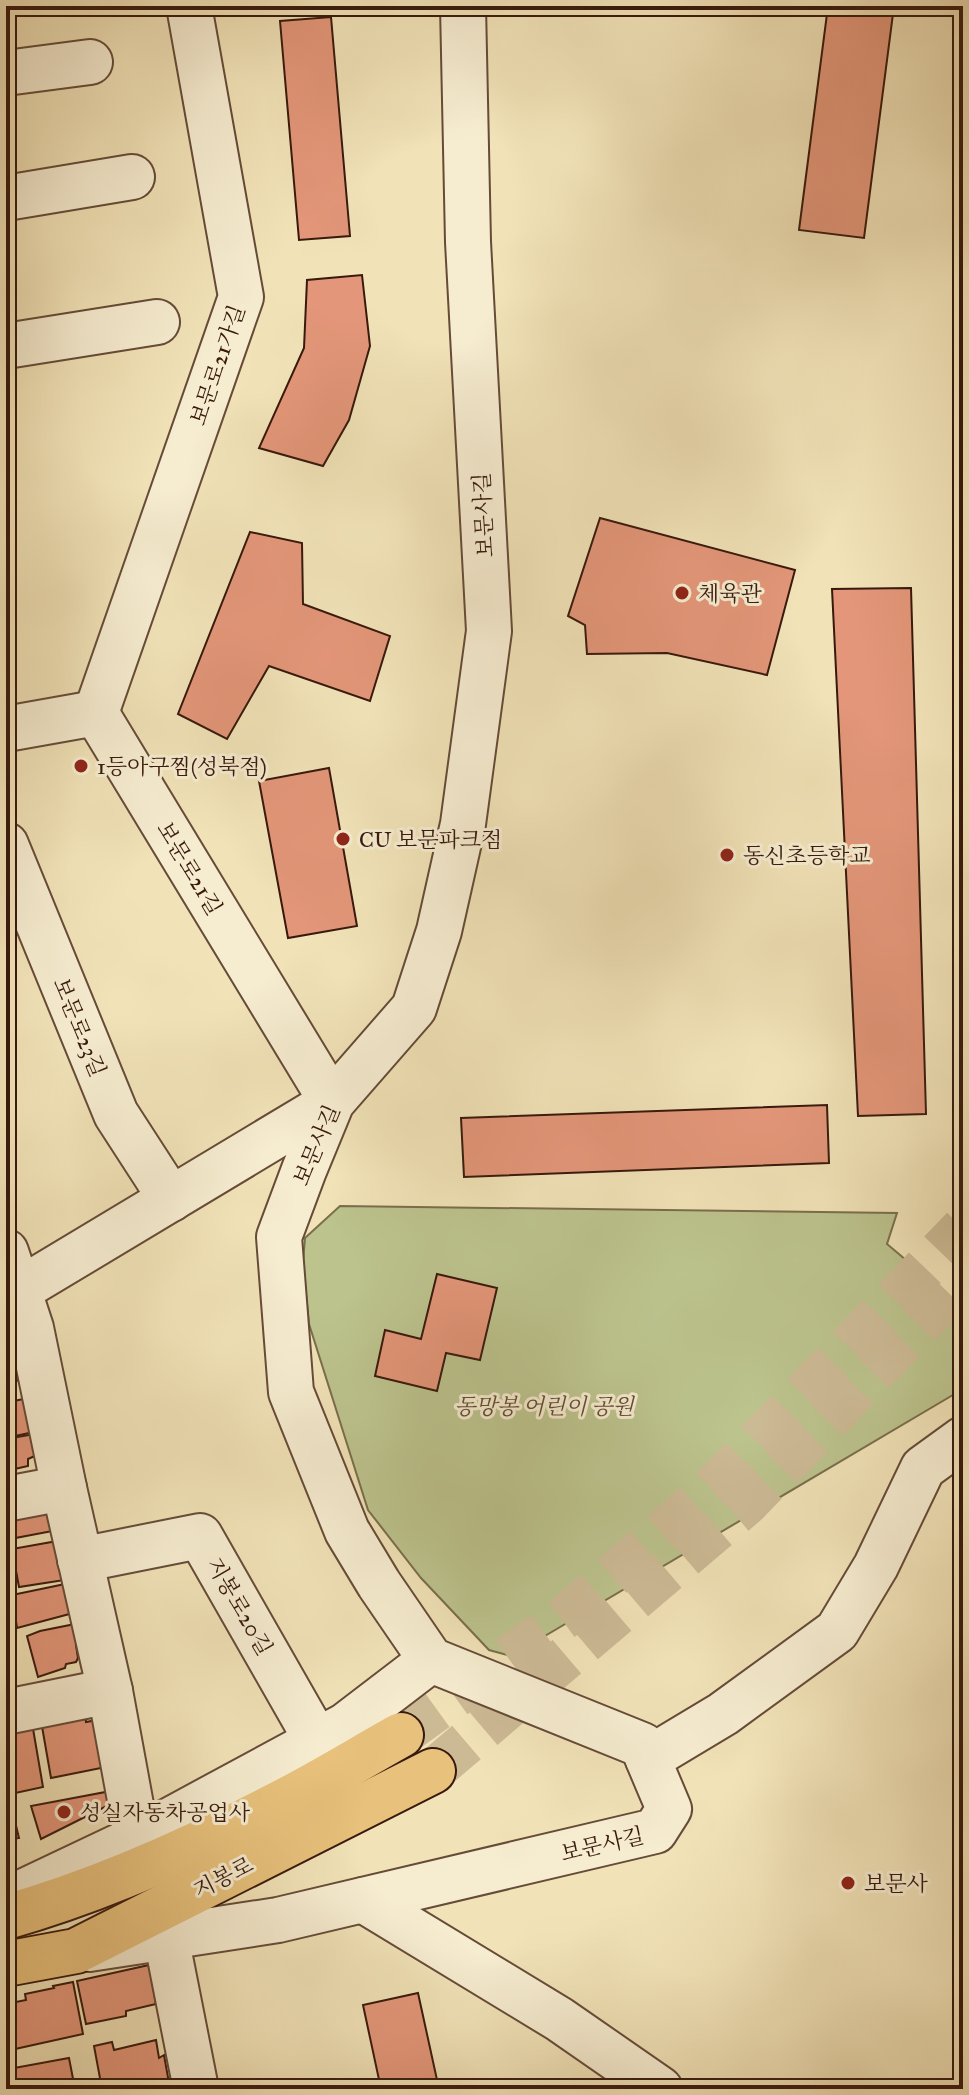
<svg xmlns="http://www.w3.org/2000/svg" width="969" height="2095" font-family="'IM FELL Great Primer','Noto Serif KR',serif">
<rect width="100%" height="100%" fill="#f1e2b7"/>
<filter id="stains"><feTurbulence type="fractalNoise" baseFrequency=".0025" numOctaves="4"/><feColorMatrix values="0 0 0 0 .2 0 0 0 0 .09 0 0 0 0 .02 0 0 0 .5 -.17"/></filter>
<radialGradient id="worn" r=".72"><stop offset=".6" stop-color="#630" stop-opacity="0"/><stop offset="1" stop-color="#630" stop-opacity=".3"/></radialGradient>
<path fill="#bcc38d" stroke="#7a6e4d" stroke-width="2" d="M340,1206L897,1213L887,1244L951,1298L963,1322V1389L511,1656L489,1650L421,1578L368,1510L309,1324L303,1262L305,1238Z"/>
<g fill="#e39679" stroke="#38190d" stroke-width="2">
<path d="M828,6H894L864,238L799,230Z"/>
<path d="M331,17L350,236L299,240L280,21Z"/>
<path d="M362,275L370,346L349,420L323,466L259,448L304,348L307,280Z"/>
<path d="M600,518L795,570L767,675L667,653L587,654L585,625L568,616Z"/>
<path d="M250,532L302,543L303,604L390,636L370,701L269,666L227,739L178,714Z"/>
<path d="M911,588L926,1114L858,1116L832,589Z"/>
<path d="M329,768L357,926L288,938L259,781Z"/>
<path d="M827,1105L829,1163L464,1177L461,1118Z"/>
<path d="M437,1274L497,1288L480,1360L446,1353L437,1391L375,1376L385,1330L421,1339Z"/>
<path d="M24,1338L34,1377L6,1383V1342Z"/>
<path d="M37,1396L43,1430L6,1438V1413L16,1410L14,1401Z"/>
<path d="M40,1433L37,1455L28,1459V1466L6,1471V1439Z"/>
<path d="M30,1500L57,1516L58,1530L10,1539L6,1520Z"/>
<path d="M63,1540L71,1579L19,1587L12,1549Z"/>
<path d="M6,1549H8L15,1587L6,1589Z"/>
<path d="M70,1583L77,1612L17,1628L12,1595Z"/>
<path d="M9,1597L16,1631L6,1632V1598Z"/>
<path d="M80,1623L83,1644L76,1645L78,1658L76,1662L66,1664L65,1668L38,1677L27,1636L40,1631Z"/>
<path d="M6,1639H8L15,1682L6,1684Z"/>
<path d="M84,1709L86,1722L97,1720L106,1767L51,1778L40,1715Z"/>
<path d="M31,1717L43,1787L6,1795V1722Z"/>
<path d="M111,1791L115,1802L41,1839L31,1806Z"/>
<path d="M11,1805L19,1838L12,1839L6,1844V1806Z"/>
<path d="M149,1965L156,2004L126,2011V2016L86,2024L77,1981Z"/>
<path d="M73,1982L83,2034L15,2049L6,2004L26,2000L25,1994L54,1988L53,1986Z"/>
<path d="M418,1993L439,2089H381L363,2005Z"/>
<path d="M156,2040L159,2058L164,2055L169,2083L141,2089H102L94,2046L112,2042L114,2050Z"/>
<path d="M69,2058L75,2089H18L14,2068Z"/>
</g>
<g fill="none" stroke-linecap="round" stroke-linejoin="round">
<g stroke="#ccba95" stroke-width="44" stroke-dasharray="44 22" stroke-linecap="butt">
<path d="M401,1735L566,1616L712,1489L963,1228"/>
<path d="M433,1771L747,1503L963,1280"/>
</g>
<g stroke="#664b38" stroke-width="48">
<g id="minor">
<path d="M6,73L90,62"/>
<path d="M6,198L132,177"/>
<path d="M6,346L157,322"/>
<path d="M96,713L241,297L189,6"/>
<path d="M6,729L96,713"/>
<path d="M6,845L116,1114L171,1199"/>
<path d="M6,1252L31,1328L64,1488L110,1691L137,1838"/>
<path d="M6,1293L19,1290L332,1102L96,713"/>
<path d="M6,1499L64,1488"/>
<path d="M80,1560L200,1536L317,1741"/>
<path d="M6,1712L110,1691"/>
<path d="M648,1759L723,1714L837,1631L876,1566L923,1468L963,1439"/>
<path d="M6,1900L137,1838L346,1725L431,1660"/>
<path d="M363,1900L559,2019L660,2089"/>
<path d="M166,1937L196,2089"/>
<path d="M89,1949L278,1920L655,1831L669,1809L642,1745L431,1660L379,1584L347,1531L291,1392L279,1237L304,1170L332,1102L414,1008L439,931L463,824L489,631L468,242L463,6"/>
</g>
</g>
<g stroke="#38190d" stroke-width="48">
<g id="major">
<path d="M6,1917C97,1891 188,1851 272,1807C316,1785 358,1759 401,1735"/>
<path d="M6,1964L76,1951L433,1771"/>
</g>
</g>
<use href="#minor" stroke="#f6ecd0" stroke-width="44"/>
<use href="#major" stroke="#e8c17c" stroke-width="44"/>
</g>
<g fill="#8f2418" stroke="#f6ecd0" stroke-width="3">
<circle cx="682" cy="593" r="8"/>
<circle cx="81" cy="766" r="8"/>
<circle cx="343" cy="839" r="8"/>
<circle cx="727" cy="855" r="8"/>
<circle cx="64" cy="1812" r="8"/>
<circle cx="848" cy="1883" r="8"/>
</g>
<g text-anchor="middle" stroke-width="6" stroke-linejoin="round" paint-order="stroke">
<g font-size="22" fill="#38190d" stroke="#f6ecd0">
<text transform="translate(217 365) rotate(-71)" y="8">보문로21가길</text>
<text transform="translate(483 515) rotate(-93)" y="8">보문사길</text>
<text transform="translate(190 868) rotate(59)" y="8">보문로21길</text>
<text transform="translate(80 1027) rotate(68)" y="8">보문로23길</text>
<text transform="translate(316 1145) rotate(-67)" y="8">보문사길</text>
<text transform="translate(240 1606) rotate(60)" y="8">지봉로20길</text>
<text transform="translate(602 1844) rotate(-13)" y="8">보문사길</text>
<text transform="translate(223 1877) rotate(-27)" y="8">지봉로</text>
</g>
<g font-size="22" fill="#38190d" stroke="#f6ecd0" text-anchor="start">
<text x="698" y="601">체육관</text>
<text x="97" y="774">1등아구찜(성북점)</text>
<text x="359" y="847">CU 보문파크점</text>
<text x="743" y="863">동신초등학교</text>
<text x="80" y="1820">성실자동차공업사</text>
<text x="864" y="1891">보문사</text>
</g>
<g font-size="22" font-style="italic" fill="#604c33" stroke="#f6ecd0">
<text x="544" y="1414">동망봉 어린이 공원</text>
</g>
</g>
<rect width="969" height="2095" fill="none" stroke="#f1e2b7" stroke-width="32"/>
<rect x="8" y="8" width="953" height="2079" fill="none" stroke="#38190d" stroke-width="4"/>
<rect x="16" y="16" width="937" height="2063" fill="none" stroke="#38190d" stroke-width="2"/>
<rect width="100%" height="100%" filter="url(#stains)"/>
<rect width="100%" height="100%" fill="url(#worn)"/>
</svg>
